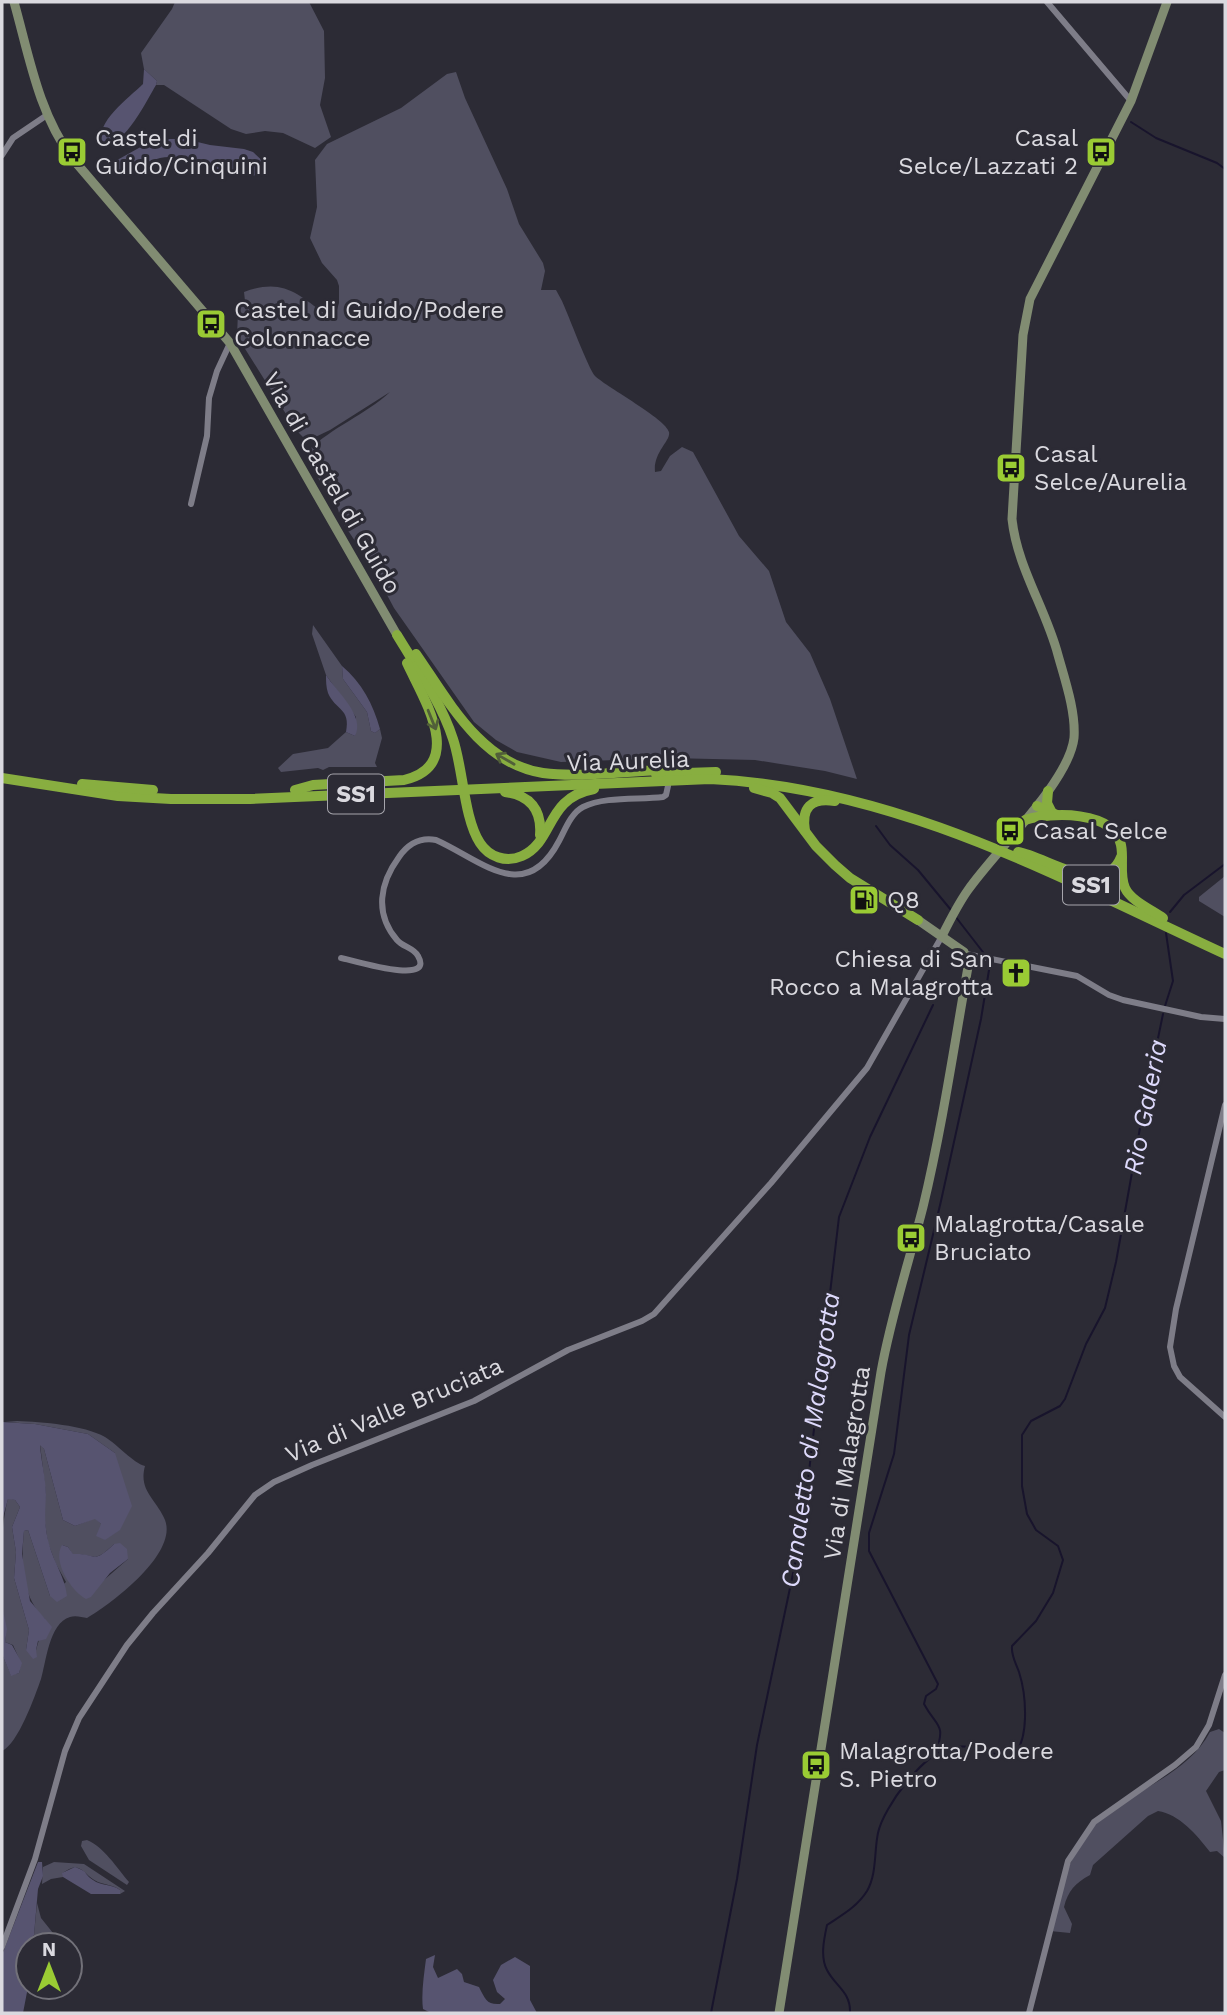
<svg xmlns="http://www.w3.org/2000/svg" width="1227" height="2015" font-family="'Work Sans',sans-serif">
<rect width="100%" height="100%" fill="#2c2b35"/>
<g fill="#504f60" fill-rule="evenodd">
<path d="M175,2H309L324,31L325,78L320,105L331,137L315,148L283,133L265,131L246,134L231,129L164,85H156L157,81L144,69L141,53L172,9Z"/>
<path d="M456,72L465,98L507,189L519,224L543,263L545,271L541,290H556L562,301C568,314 589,370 595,376C608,388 666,419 669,432C671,441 653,452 655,472L661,471L670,456L682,447L693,452L739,536L769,571L786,622L810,653L830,699L857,779L825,771L755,760L670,758L561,762L517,752L496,740L474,722L394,608L371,565L341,520L336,502L330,498L311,466L308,451C332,427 365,415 390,392L330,430L307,441L296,430L237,336L238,312L245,301L244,292C281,278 296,292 325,314L330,316L336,313L339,303V286L337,280L322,263L310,238L317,207L315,160L327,144L401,108L447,74Z"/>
<path d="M313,625L342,666L343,679L367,712L371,731L375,733L380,729L382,738L375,763L377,767H329L323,770L318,768L281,772L278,768L293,754L328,748L346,732L355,736L356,717L326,675L312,634Z"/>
<path d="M1225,876V917L1199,901V897Z"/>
<path d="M17,1421C42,1422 84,1425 105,1437C117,1444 133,1463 145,1466C138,1491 157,1500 165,1520C178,1554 111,1604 87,1618C82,1617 75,1615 70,1617C49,1623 46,1663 41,1679C35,1696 18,1744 2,1751V1654L11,1675L19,1673L21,1663L13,1645L5,1642C7,1628 3,1618 2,1604C0,1570 0,1531 8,1498L15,1500L20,1507L12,1527L16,1552L14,1578L29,1630L26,1650H36L45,1619C21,1596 21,1562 24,1531L28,1530L50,1596L66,1582L56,1564L48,1543L43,1510L46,1494L40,1444L44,1449L63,1520L75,1526L95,1518L101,1524L105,1540L115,1453L88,1434L35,1424L5,1422ZM114,1544L128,1559L104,1580L62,1545L68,1547L73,1555C98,1553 92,1565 114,1544Z"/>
<path d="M1219,1729L1225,1733V1770L1219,1772L1206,1791L1221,1821L1225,1858L1217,1851L1210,1852C1197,1835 1179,1814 1158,1811L1148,1816L1093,1865L1090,1875C1075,1883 1068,1891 1064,1907L1072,1924L1070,1933L1050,1931C1060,1893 1069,1847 1101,1819C1135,1789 1188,1774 1210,1732Z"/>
<path d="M87,1840C104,1847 117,1868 129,1882L127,1885L89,1860L81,1846L82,1841Z"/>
<path d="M54,1862L84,1864L125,1891L120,1894V1890C113,1885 106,1885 98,1882C83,1876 82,1859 63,1873V1877L51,1879L42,1884L43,1867Z"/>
<path d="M37,1903L41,1918L53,1933L54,1939L50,1945H28V1952L27,1945L34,1935Z"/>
</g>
<g fill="#575470">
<path d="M144,69L157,81L156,85C146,102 123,149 102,145C94,122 129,98 143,84Z"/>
<path d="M164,139H185L210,145L244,149L253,152L267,165V172C235,187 194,151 160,158C143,162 125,177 108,168L110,164L146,144Z"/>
<path d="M342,666C362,683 373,704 380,729L375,733L371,731L367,712L343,679Z"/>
<path d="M326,675C336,691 366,716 355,736L346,732C351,708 335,710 328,693C326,687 326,681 326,675Z"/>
<path d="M2,1422L35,1424L88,1434L115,1453L132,1506L120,1530L105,1540L96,1536L101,1524L95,1519L75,1526L63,1520L44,1449L40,1445C41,1461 46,1479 46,1495C45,1514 44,1525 49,1544C54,1563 65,1577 67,1596L57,1602L50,1596L28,1530L24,1531L22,1554L30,1601L52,1627L46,1639L38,1641L36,1650L37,1657L33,1659L26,1650L29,1630L14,1578L16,1552L12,1527L20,1507L15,1500L8,1499L2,1521Z"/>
<path d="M120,1543L127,1549L128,1559L110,1573L91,1597L86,1599C71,1591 52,1561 62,1545L68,1547L73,1554C98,1553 92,1565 114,1544Z"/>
<path d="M2,1606L7,1629L5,1642L12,1645L22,1663L19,1673L11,1676L2,1654Z"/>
<path d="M38,1862H42L43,1876L38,1889L34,1935L27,1945L28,1987L23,2013H2V1955Z"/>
<path d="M75,1867C89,1872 83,1873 93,1880C101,1886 112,1884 120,1890V1894H91L63,1877L62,1873Z"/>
<path d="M435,1955L433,1967L438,1978L457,1969L462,1974L464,1982L479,1987C485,1999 487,2005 500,2004L505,1999L497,1992L493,1980L501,1965L515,1957L530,1966V2000L537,2013H431L423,2009C421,1994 424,1975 426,1959Z"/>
</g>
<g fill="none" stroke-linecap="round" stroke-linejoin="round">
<g stroke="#18142c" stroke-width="2">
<path d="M1131,122L1156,138L1217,163L1225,169"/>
<path d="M876,826L890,845L918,870L951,910"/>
<path d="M1170,912L1184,895L1225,864"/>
<path d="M955,916L986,956"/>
<path d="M1165,1006L1173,981L1166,933"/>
<path d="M936,1752C946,1723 937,1728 924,1704L926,1696L936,1689L938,1684L869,1551V1533L894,1454L909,1335L941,1201L981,1019L989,970L988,961"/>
<path d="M711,2013L737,1879L757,1745L802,1531L839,1217L870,1137L933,1005"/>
<path d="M850,2013C851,1992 835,1986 827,1970C820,1957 824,1939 827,1925C842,1915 857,1907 867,1891C877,1874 874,1851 878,1833C883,1808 925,1750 953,1747C963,1746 976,1747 985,1750C994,1753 1001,1758 1010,1758C1031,1744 1026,1694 1019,1672C1016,1663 1011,1656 1012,1646L1036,1621L1053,1593L1063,1560L1058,1546L1036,1530L1027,1514L1022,1486V1435L1031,1421L1060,1406L1065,1399L1086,1344L1105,1308L1116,1262L1143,1111L1163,1014"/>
</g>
<g stroke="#7e7d88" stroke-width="6">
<path d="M1047,2L1131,101"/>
<path d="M2,155L13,138L47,115"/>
<path d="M191,504L207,436L209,398L217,371L230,343"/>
<path d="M966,954L1077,976L1109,995L1123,1000L1201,1017L1225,1019"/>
<path d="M341,958C349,959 436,987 418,956C414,948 403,947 397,940C374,913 380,883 399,857C408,844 420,837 436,840C481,860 525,906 559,841C565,830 571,813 583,807C605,796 639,800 663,797L666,795L668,786"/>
<path d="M1225,1105L1176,1309L1170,1347L1174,1366L1180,1377L1225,1417"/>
<path d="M2,1947L35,1859L65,1751L79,1718L127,1645L153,1613L208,1553L255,1495L274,1482L312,1465L474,1401L568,1350L642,1321L654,1314L771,1183L867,1068L942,936"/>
<path d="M1029,2013L1068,1861L1094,1822L1175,1765L1196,1747L1209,1725L1225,1675"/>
</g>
<g stroke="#818c72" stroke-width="9">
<path d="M14,2C29,55 38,112 72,158L230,343L397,635"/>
<path d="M942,936C950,920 958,904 968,890C995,851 1069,782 1074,738C1076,712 1065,680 1058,655C1046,609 1017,567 1012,519L1023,335L1030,299L1131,101L1167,2"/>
<path d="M779,2013L881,1372C891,1316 909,1262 923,1207C942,1128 954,1047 968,967L964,952L918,920"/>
</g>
<g stroke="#88ae40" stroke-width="10">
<path d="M397,635C417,668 441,702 453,739C463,768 464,819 480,843C489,857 506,863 522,856C555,841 545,798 594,789"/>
<path d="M416,654C448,700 481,764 543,773C580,778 624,771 662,770"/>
<path d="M656,774L716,772"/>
<path d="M2,778L118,796L171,799H250L710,779C898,788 1058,877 1225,954"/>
<path d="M82,784L153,790"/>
<path d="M754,788L772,793L780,798L816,846L835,865L850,878L918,920"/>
<path d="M295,790L313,785L404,780C467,765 423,698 407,663"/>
<path d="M1048,791L1047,803L1052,813"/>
<path d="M505,792C530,795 542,810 540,835"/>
<path d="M1037,806L1057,815"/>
<path d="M1025,820C1051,812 1114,810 1121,845C1124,859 1119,875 1125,888C1131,901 1152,910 1163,918"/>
<path d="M805,831C801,808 811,797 835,801"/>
<path d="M1018,852C1047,857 1104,900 1121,857"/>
</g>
</g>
<defs><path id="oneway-shaft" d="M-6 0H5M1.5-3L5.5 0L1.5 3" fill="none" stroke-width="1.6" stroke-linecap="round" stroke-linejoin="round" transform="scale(1.75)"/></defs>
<g stroke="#515f39">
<use href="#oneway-shaft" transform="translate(432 720) rotate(68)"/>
<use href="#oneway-shaft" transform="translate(505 759) rotate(-150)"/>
</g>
<defs>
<g id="bus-square" transform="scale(1.575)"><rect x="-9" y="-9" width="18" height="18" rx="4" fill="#9acb34" stroke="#2c2b35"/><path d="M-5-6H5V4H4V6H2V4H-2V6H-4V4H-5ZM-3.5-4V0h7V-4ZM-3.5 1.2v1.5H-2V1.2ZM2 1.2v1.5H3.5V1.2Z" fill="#111"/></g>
<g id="fuel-square" transform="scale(1.575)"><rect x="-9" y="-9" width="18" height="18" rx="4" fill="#9acb34" stroke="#2c2b35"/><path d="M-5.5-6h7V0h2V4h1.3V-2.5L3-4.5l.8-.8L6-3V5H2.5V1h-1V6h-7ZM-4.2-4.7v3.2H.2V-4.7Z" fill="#111"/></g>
<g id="church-square" transform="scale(1.575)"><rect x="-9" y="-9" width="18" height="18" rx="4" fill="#9acb34" stroke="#2c2b35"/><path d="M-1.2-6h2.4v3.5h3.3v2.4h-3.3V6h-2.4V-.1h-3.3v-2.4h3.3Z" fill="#111"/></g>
</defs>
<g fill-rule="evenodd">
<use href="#bus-square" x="72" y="152"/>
<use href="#bus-square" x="1101" y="152"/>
<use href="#bus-square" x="211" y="324"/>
<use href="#bus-square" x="1011" y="468"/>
<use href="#bus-square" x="1010" y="831"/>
<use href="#fuel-square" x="864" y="900"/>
<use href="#church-square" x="1016" y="973"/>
<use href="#bus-square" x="911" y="1238"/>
<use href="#bus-square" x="816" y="1765"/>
</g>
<g text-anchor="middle" stroke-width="6" stroke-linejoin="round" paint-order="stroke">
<g fill="#2c2b35" stroke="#a6a5ac" stroke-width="2">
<rect x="328" y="774.5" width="56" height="39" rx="5"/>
<rect x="1063" y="865.5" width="56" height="39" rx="5"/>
</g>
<g font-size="23" font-weight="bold" fill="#dad9df">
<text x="356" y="802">SS1</text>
<text x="1091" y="893">SS1</text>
</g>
<g font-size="24" fill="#dad9df" stroke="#2c2b35" text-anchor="start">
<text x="95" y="146">Castel di<tspan x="95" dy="28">Guido/Cinquini</tspan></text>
<text x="1078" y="146" text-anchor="end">Casal<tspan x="1078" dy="28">Selce/Lazzati 2</tspan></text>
<text x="234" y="318">Castel di Guido/Podere<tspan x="234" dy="28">Colonnacce</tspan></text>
<text x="1034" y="462">Casal<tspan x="1034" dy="28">Selce/Aurelia</tspan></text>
<text x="1033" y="839">Casal Selce</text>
<text x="887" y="908">Q8</text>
<text x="993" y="967" text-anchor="end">Chiesa di San<tspan x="993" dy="28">Rocco a Malagrotta</tspan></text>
<text x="934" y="1232">Malagrotta/Casale<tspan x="934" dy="28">Bruciato</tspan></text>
<text x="839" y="1759">Malagrotta/Podere<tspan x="839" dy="28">S. Pietro</tspan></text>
</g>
<g font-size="24" fill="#dad9df" stroke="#2c2b35">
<text transform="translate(332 483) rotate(60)" y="8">Via di Castel di Guido</text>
<text transform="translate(628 761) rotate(-2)" y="8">Via Aurelia</text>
<text transform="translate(394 1410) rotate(-23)" y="8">Via di Valle Bruciata</text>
<text transform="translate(847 1463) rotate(-81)" y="8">Via di Malagrotta</text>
</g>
<g font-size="26" font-style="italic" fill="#ddd9fb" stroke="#2c2b35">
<text transform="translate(1145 1107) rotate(-79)" y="9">Rio Galeria</text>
<text transform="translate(810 1440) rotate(-82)" y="9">Canaletto di Malagrotta</text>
</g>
</g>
<rect width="1227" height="2015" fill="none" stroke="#dad9df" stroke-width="7"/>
<g transform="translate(49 1966)"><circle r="33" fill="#2c2b35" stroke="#727179" stroke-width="2"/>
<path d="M0-5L12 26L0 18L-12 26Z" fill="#9acb34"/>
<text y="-10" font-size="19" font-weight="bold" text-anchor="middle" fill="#dad9df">N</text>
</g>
</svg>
